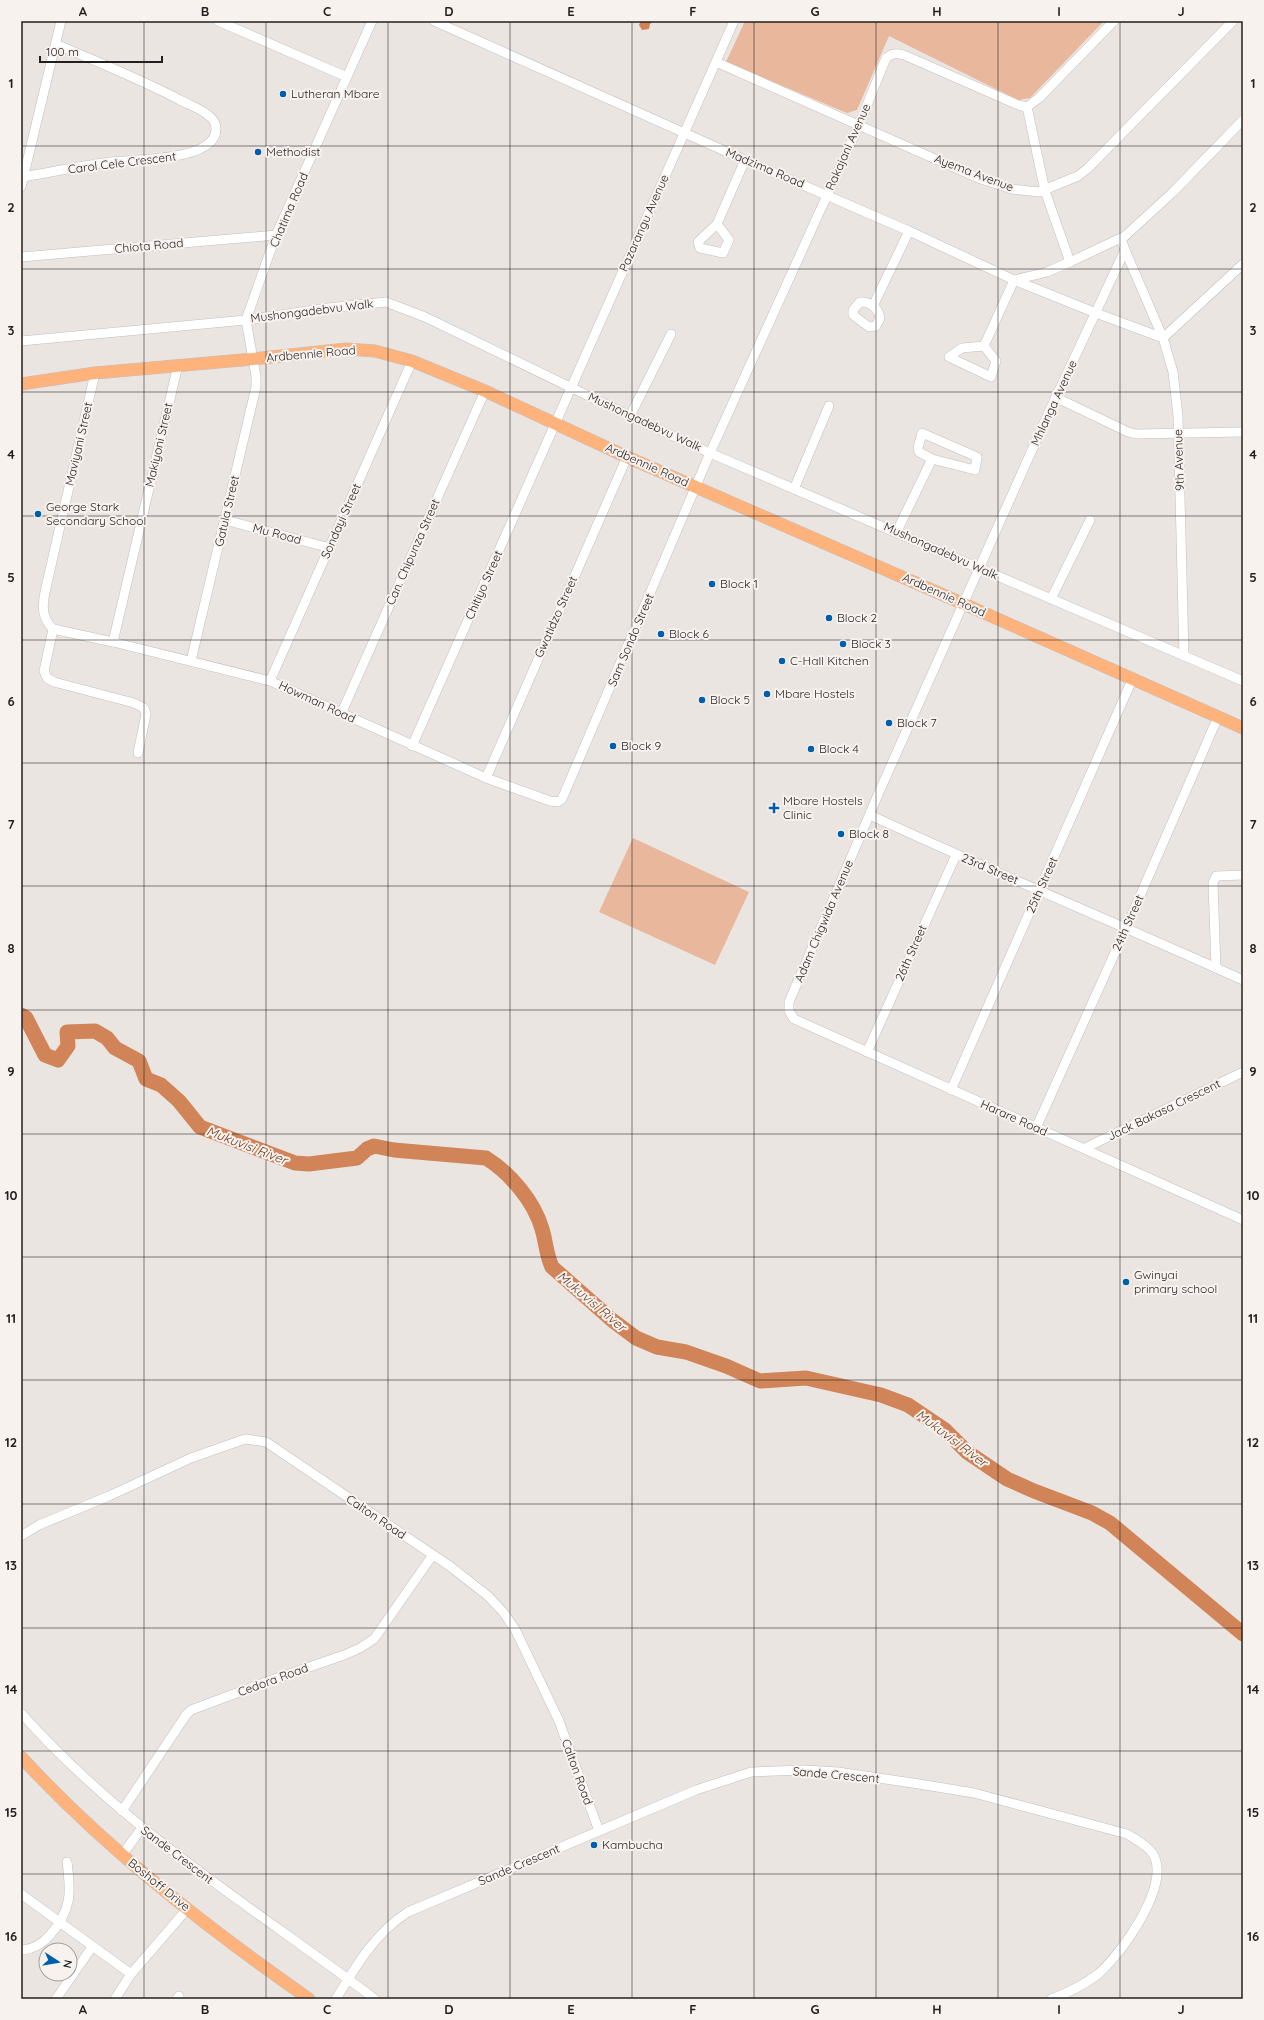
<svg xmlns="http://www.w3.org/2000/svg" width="1264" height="2020" font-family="Quicksand,sans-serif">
<rect width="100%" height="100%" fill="#ebe5e2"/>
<g fill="#e8b79c">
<path d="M745,21H1104L1030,98L1018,100L889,36L857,110L847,113L726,62Z"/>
<path d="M633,838L749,892L715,965L599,912Z"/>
</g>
<path fill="#d08458" d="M641,21H654L650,24L649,29L642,30L639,25Z"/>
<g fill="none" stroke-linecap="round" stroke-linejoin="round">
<path stroke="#d08458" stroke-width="15" d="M21,1015L26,1018L45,1055L58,1060L68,1046L67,1032L95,1031L107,1038L115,1048L139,1061L146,1079L161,1085L179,1101L200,1127L295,1163L309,1164L357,1158L367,1149L374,1146L394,1150L486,1158C510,1173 534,1201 542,1229C546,1242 546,1254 552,1267L612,1320L636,1338L657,1347L686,1352L726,1366L760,1381L806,1378L881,1395L908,1405L945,1430L967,1452L1007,1479L1034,1491L1092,1513L1110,1523L1243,1634"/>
<g stroke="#c4bebb" stroke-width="10">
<g id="minor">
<path d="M218,21L347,77"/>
<path d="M434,21L745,160L909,231L1014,280L1096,313L1163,338L1173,372L1178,416L1184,656"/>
<path d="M716,62L978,178L1012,189L1039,192L1078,176L1087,169L1233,21"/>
<path d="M1027,107L1045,191L1070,262"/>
<path d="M23,177C52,172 81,166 110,162C132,159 216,162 216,129C216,124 213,119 209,116C202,109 189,105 180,100C140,79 97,62 56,44"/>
<path d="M21,187L61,21"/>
<path d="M717,224L729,240L723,253L700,248L698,242L717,224L745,160"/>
<path d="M1121,239L1125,250L1049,412L880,790L789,1002V1011L794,1019L1243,1220"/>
<path d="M1125,250L1163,338L1243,264"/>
<path d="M21,257L276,235"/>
<path d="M860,302C870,301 879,309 880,318L876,326L869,327L853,315V310Z"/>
<path d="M873,306L909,231"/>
<path d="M21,341L246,320L328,308L386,302L425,317L630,416L710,453L1243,681"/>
<path d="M984,346L1014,280L1047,272L1070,262L1125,236L1172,193L1243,120"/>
<path d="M984,346L996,361L991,377L949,357L962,348Z"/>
<path d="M1057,398L1128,432L1136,434L1243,432"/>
<path d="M630,416L671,334"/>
<path d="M922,433L977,457L975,470L932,459L919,452L918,448Z"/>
<path d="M794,489L829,406"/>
<path d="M225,520L330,548"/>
<path d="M897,531L932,459"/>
<path d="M1051,599L1090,520"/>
<path d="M53,629L113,642L270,681L486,778L550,801L558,802L562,799L710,453L859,125L886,58C892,53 896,53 904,55L1018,105L1027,107L1039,98L1114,21"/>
<path d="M53,629C42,618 42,607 45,592L95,373"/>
<path d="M53,629L44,671L47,678L54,682L134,703L144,708L146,714L138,753"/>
<path d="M113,642L178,365"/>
<path d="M191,661L256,387V376L246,320L276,235L372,21"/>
<path d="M270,681L412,361"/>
<path d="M341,714L485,391"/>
<path d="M412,746L734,21"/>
<path d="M486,778L627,457"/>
<path d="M870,815C993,872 1119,924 1243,980"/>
<path d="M1216,968L1213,883L1216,876L1243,875"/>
<path d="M867,1052L956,855"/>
<path d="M951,1090L1132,680"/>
<path d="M1036,1128L1126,928L1218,717"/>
<path d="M1085,1148L1243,1072"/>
<path d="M21,1536L39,1525L109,1496L191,1458L245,1439L266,1442L451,1567L488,1596L503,1612L515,1629L559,1721L599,1831"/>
<path d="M21,1713C123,1828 254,1908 375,1999"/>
<path d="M122,1811L186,1715L191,1710L266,1682L344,1655L360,1648L374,1639L432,1556"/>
<path d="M122,1855L142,1828"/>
<path d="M21,1894L131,1974"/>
<path d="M21,1950C34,1949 42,1944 50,1935C72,1910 71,1892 67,1862"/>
<path d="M56,1999L92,1947"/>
<path d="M115,1999L131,1974L188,1908"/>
<path d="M177,1999L179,1996"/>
<path d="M336,1999C355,1967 376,1932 408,1912L696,1790L751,1772L804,1770L838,1772L919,1784L974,1793L1127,1834C1136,1840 1147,1845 1153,1854C1172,1885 1120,1956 1097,1975C1082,1986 1068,1993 1051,1999"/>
</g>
</g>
<g stroke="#c1c0c0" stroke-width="13">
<g id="major">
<path d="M21,384L95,373L253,359L346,349L375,351L412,361L485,391L627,457L964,604L1243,728"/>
<path d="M21,1757C106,1849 206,1927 309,1999"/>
</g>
</g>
<use href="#minor" stroke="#fff" stroke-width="9"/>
<use href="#major" stroke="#feb37d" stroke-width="12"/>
</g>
<path fill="none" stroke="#221f1e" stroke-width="1" stroke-opacity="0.55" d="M144,21V1999M266,21V1999M388,21V1999M510,21V1999M632,21V1999M754,21V1999M876,21V1999M998,21V1999M1120,21V1999M21,146H1243M21,269H1243M21,392H1243M21,516H1243M21,640H1243M21,763H1243M21,886H1243M21,1010H1243M21,1134H1243M21,1257H1243M21,1380H1243M21,1504H1243M21,1628H1243M21,1751H1243M21,1874H1243"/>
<g fill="#005eab" stroke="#f8f2ef" stroke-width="1.5">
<circle cx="283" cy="94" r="4"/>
<circle cx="258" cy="152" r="4"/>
<circle cx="38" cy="514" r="4"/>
<circle cx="712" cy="584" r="4"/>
<circle cx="829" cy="618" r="4"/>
<circle cx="661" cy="634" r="4"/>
<circle cx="843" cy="644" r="4"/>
<circle cx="782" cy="661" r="4"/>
<circle cx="767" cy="694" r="4"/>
<circle cx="702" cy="700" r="4"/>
<circle cx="889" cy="723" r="4"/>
<circle cx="613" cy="746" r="4"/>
<circle cx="811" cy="749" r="4"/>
<path d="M772 802h4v4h4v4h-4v4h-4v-4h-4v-4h4z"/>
<circle cx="841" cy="834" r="4"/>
<circle cx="1126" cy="1282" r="4"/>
<circle cx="594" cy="1845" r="4"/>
</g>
<g text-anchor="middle" stroke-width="4" stroke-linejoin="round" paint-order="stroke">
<g font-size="12" fill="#221f1e" stroke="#f8f2ef" text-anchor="start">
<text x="291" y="98">Lutheran Mbare</text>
<text x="266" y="156">Methodist</text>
<text x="46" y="511">George Stark<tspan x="46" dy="14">Secondary School</tspan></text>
<text x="720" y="588">Block 1</text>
<text x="837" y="622">Block 2</text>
<text x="669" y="638">Block 6</text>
<text x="851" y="648">Block 3</text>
<text x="790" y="665">C-Hall Kitchen</text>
<text x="775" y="698">Mbare Hostels</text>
<text x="710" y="704">Block 5</text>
<text x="897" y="727">Block 7</text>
<text x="621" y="750">Block 9</text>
<text x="819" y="753">Block 4</text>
<text x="783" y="805">Mbare Hostels<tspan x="783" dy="14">Clinic</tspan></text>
<text x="849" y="838">Block 8</text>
<text x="1134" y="1279">Gwinyai<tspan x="1134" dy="14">primary school</tspan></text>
<text x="602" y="1849">Kambucha</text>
</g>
<g font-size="12" fill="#221f1e" stroke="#f8f2ef">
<text transform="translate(848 147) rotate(-66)" y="4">Rakajani Avenue</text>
<text transform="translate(122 163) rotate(-7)" y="4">Carol Cele Crescent</text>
<text transform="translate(765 168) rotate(23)" y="4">Madzima Road</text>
<text transform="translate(974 173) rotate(21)" y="4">Ayema Avenue</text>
<text transform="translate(289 210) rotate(-67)" y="4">Chatima Road</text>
<text transform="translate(644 223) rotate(-66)" y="4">Pazarangu Avenue</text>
<text transform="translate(149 246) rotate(-5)" y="4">Chiota Road</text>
<text transform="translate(312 311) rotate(-7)" y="4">Mushongadebvu Walk</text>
<text transform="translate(311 354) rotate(-5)" y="4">Ardbennie Road</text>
<text transform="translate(1054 403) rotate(-65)" y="4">Mhlanga Avenue</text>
<text transform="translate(645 422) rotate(25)" y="4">Mushongadebvu Walk</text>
<text transform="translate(79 444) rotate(-77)" y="4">Maviyani Street</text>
<text transform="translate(159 445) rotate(-77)" y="4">Makiyoni Street</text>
<text transform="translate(1179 460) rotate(-92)" y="4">9th Avenue</text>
<text transform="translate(647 465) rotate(24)" y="4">Ardbennie Road</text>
<text transform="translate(227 511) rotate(-77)" y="4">Gatula Street</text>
<text transform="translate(341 521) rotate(-66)" y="4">Sondayi Street</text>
<text transform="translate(277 534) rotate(15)" y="4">Mu Road</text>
<text transform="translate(941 551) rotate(24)" y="4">Mushongadebvu Walk</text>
<text transform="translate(413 552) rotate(-66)" y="4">Can. Chipunza Street</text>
<text transform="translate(484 585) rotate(-66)" y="4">Chitiyo Street</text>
<text transform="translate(944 595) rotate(24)" y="4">Ardbennie Road</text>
<text transform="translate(556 617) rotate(-66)" y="4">Gwatidzo Street</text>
<text transform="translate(631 640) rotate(-67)" y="4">Sam Sondo Street</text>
<text transform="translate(317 702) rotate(25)" y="4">Howman Road</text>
<text transform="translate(990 869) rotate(23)" y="4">23rd Street</text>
<text transform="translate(1042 885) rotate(-66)" y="4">25th Street</text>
<text transform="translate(824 921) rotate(-67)" y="4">Adam Chigwida Avenue</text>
<text transform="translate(1128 923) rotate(-66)" y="4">24th Street</text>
<text transform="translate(911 953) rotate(-66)" y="4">26th Street</text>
<text transform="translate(1164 1110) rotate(-26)" y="4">Jack Bakasa Crescent</text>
<text transform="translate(1014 1118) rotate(24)" y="4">Harare Road</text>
<text transform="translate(376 1517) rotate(34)" y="4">Calton Road</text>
<text transform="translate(273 1680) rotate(-20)" y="4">Cedora Road</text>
<text transform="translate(577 1772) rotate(70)" y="4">Calton Road</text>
<text transform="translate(836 1775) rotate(5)" y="4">Sande Crescent</text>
<text transform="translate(177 1855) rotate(37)" y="4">Sande Crescent</text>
<text transform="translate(519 1865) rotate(-23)" y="4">Sande Crescent</text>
<text transform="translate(159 1885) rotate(39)" y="4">Boshoff Drive</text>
</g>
<g font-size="13" font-style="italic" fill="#703d1d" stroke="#f8f2ef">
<text transform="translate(247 1145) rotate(21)" y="5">Mukuvisi River</text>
<text transform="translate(592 1301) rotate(40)" y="5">Mukuvisi River</text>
<text transform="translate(952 1438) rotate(37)" y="5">Mukuvisi River</text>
</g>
</g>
<rect width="1264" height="2020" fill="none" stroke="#f8f2ef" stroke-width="44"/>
<g transform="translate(58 1962) rotate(102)"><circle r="19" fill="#f8f2ef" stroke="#a29e9b"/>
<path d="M0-3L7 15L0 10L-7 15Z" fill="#005eab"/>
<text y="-6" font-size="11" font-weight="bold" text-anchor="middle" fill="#221f1e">N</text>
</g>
<path d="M40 56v6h122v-6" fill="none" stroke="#221f1e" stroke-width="2"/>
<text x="46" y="56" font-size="12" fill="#221f1e" stroke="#f8f2ef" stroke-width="3" paint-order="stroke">100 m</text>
<rect x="22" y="22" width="1220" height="1976" fill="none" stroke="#221f1e" stroke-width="1.5"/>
<g font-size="13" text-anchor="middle" font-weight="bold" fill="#221f1e">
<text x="83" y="16">A</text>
<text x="205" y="16">B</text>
<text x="327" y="16">C</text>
<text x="449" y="16">D</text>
<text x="571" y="16">E</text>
<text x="693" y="16">F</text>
<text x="815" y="16">G</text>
<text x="937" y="16">H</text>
<text x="1059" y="16">I</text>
<text x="1181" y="16">J</text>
<text x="11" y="88">1</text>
<text x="1253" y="88">1</text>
<text x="11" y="212">2</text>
<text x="1253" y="212">2</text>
<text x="11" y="335">3</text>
<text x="1253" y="335">3</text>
<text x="11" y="459">4</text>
<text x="1253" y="459">4</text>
<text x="11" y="582">5</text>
<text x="1253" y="582">5</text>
<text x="11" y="706">6</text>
<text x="1253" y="706">6</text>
<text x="11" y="829">7</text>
<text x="1253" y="829">7</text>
<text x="11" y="953">8</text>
<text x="1253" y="953">8</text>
<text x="11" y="1076">9</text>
<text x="1253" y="1076">9</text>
<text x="11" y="1200">10</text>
<text x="1253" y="1200">10</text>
<text x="11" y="1323">11</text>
<text x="1253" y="1323">11</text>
<text x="11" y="1447">12</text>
<text x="1253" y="1447">12</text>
<text x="11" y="1570">13</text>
<text x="1253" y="1570">13</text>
<text x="11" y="1694">14</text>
<text x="1253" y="1694">14</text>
<text x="11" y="1817">15</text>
<text x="1253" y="1817">15</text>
<text x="11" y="1941">16</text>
<text x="1253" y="1941">16</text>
<text x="83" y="2014">A</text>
<text x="205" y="2014">B</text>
<text x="327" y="2014">C</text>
<text x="449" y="2014">D</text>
<text x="571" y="2014">E</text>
<text x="693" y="2014">F</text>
<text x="815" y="2014">G</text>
<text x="937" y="2014">H</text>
<text x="1059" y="2014">I</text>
<text x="1181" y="2014">J</text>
</g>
</svg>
